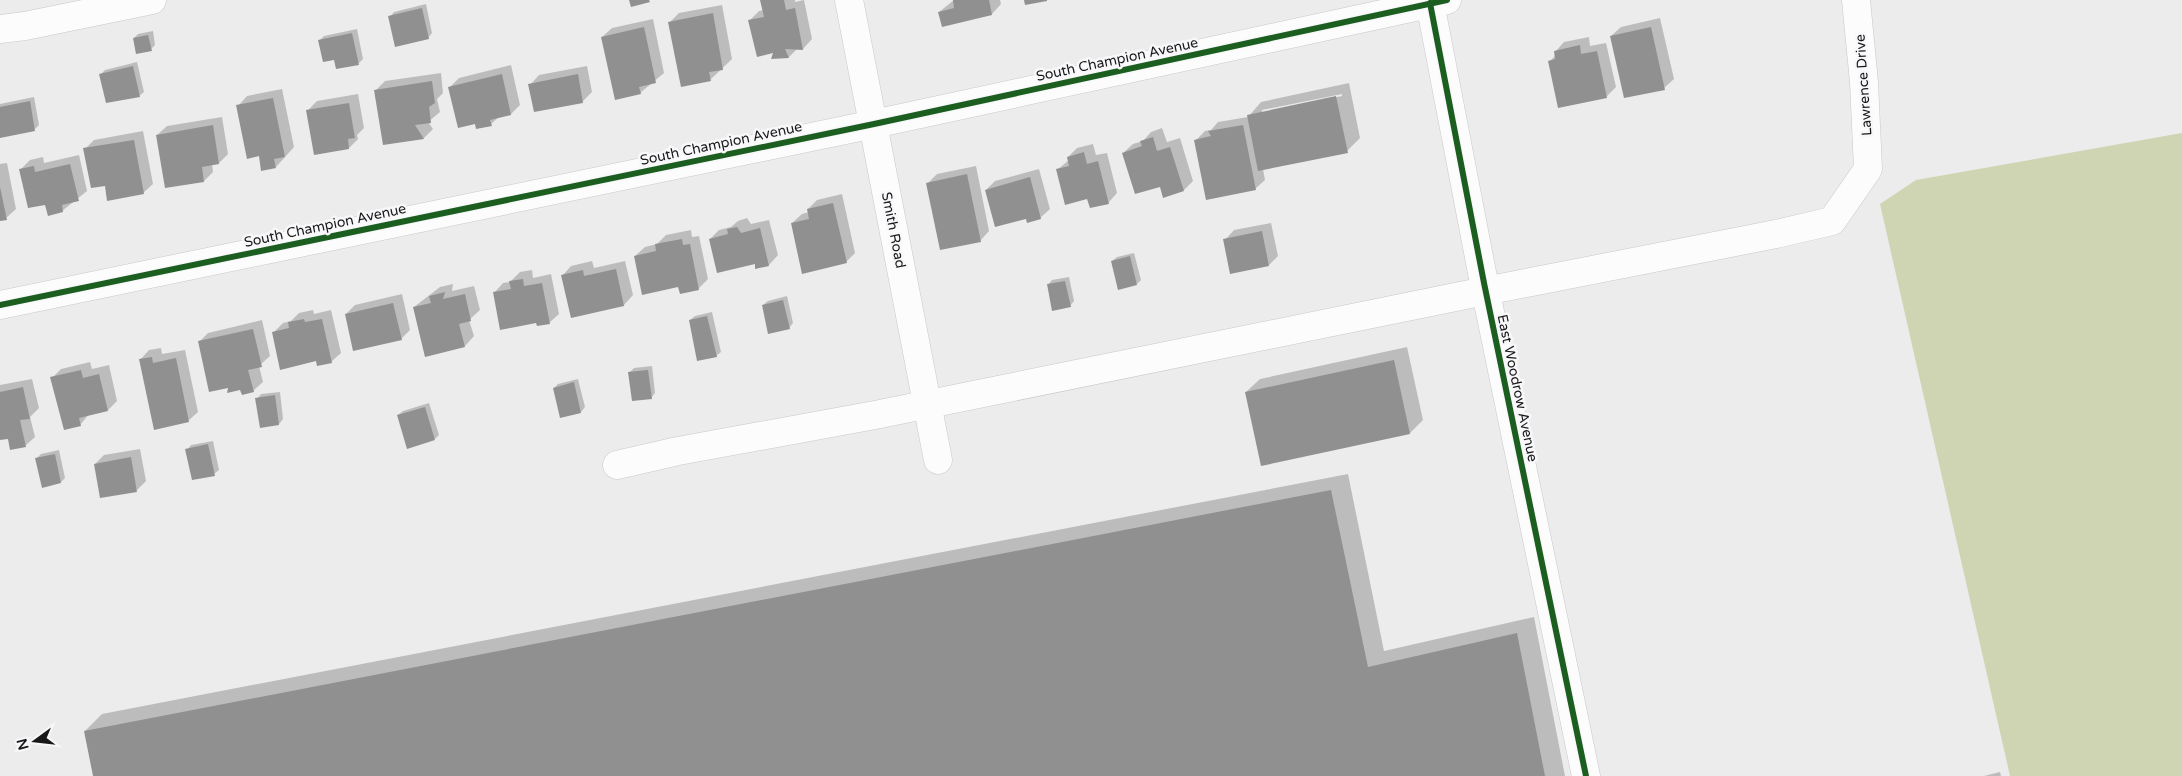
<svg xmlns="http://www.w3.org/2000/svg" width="2182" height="776" font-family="'Varela Round',sans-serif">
<rect width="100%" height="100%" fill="#ececec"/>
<path fill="#cfd5b3" d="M2182,133V776H2010L1880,204L1916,180Z"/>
<g fill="#0003" fill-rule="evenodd">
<path d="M762,0H795V2L804,0L812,39L803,49L798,48L789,57L772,58L775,51L750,20L759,11L764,10Z"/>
<path d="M954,0H1000L1001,4L992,14L939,12Z"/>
<path d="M426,4L432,33L428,38L390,17L394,12Z"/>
<path d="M722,5L732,59L711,79L670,22L679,13Z"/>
<path d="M1660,18L1674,79L1664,88L1611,36L1621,27Z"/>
<path d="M653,19L664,73L640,93L602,37L612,28Z"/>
<path d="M357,29L363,59L359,63L335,59L320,40L324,36Z"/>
<path d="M153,31L155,45L151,49L134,38L138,34Z"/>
<path d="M1589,37L1590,46L1606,43L1616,87L1606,97L1550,61L1556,55L1555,52L1564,42Z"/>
<path d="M137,62L144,92L139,96L101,74L105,70Z"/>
<path d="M511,65L520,105L511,114L499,117L491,124L476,123L450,87L459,78Z"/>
<path d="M587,66L592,92L582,102L530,85L539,75Z"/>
<path d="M441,73L443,93L437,99L440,112L428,122L433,129L424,138L384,144L375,91L385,81Z"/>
<path d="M1349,83L1360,138L1347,151L1263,169L1265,180L1255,189L1196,140L1205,131L1211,130L1218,122L1248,117L1261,102ZM1342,94V96L1262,113V110Z"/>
<path d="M282,89L294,147L276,167L238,106L247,96Z"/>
<path d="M358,94L364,128L357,135L358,139L349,148L308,110L317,101Z"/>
<path d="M34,97L39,125L35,129L0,136V104Z"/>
<path d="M222,117L228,154L219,163L212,164L213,172L204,181L157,135L167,126Z"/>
<path d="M1162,128L1167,142L1180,138L1193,181L1184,190L1164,196L1160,185L1123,153L1133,144L1143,141L1151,132Z"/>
<path d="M143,131L153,184L143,193L106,184L85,149L94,140Z"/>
<path d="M1093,144L1096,155L1107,153L1117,193L1108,203L1088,198L1057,170L1069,160L1068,157L1077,148Z"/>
<path d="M79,155L87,191L62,211L46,203L21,169L30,160L43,157L44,163Z"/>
<path d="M7,163L16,209L6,218L0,220V164Z"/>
<path d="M976,166L989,231L980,241L928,183L937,174Z"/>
<path d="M1039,169L1050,209L1040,218L1026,217L986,190L995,181Z"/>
<path d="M842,194L855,253L846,262L792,223L802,214L809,212L808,209L817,200Z"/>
<path d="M747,218L751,224L769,220L778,255L769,265L756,263L710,239L719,230L731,227L738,221Z"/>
<path d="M1271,223L1278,256L1269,265L1225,240L1234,230Z"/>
<path d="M691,230L692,237L699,236L708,279L699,288L679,286L635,256L645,247L657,244L666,235Z"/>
<path d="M1134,253L1141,280L1137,284L1112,261L1117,257Z"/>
<path d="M592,261L594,268L625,261L633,295L624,305L572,317L562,276L571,266Z"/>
<path d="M532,270L533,278L551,274L559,314L549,323L494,293L503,283L510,282L520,272Z"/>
<path d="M1069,277L1074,301L1070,306L1048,285L1052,280Z"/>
<path d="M453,284L452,291L474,286L480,310L469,320L474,336L465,346L414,307L440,287Z"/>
<path d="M402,294L410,330L401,339L346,314L355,305Z"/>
<path d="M787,296L793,323L789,328L763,305L768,301Z"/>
<path d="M313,310L314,314L331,310L341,353L331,362L317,360L273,333L283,323L291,321L299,313Z"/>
<path d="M712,312L721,352L716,356L690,320L695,316Z"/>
<path d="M262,320L270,356L259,366L263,382L253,391L230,386L199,342L208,333Z"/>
<path d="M1407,347L1423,420L1410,433L1246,392L1260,379Z"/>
<path d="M161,348L162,354L185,350L198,412L188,421L140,360L149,350Z"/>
<path d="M90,362L92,369L109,365L117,401L108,410L89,414L80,425L52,378L61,369Z"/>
<path d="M652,366L655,393L651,398L629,373L634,368Z"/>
<path d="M32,379L39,408L30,417L35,437L25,446L9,437L0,439V385Z"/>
<path d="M578,379L585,407L581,412L554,388L558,384Z"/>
<path d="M280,392L283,419L279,424L261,426L257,399L261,394Z"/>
<path d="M429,403L439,435L435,439L398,415L403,411Z"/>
<path d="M213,441L219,470L214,474L187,450L191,445Z"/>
<path d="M140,449L146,481L137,490L95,464L104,455Z"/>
<path d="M59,450L65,478L61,482L36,459L41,454Z"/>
<path d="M1348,474L1384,651L1534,617L1565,776H95L85,731L102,714Z"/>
<path d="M2000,772L2001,776H1984Z"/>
</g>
<g fill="#909090">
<path d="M629,0H649L650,2L631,7Z"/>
<path d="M760,0H784L786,10L795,8L803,50L785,49L789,58L771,59L773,53L757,57L748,20L764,17Z"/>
<path d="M953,0H989L992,15L942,27L938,12L954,8Z"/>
<path d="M1024,0H1047V1L1025,5Z"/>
<path d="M422,8L429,39L395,47L388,16Z"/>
<path d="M713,13L723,70L709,72L711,81L681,87L668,22Z"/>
<path d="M644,27L656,83L639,87L641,94L615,100L601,37Z"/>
<path d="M1651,27L1665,90L1624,98L1610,36Z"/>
<path d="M352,33L359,65L336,69L334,60L323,62L318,40Z"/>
<path d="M148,35L152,51L136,54L133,38Z"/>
<path d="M1580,45L1581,54L1597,51L1607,98L1558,108L1548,61L1555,59L1554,51Z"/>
<path d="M133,66L140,97L106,103L99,74Z"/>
<path d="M502,74L511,115L490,120L492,126L476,129L475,124L458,128L448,87Z"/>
<path d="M578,74L583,103L534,112L528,84Z"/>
<path d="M432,81L435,103L429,107L431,123L415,125L424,139L383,145L374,90Z"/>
<path d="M1336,96L1348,153L1258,171L1247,115Z"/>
<path d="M273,98L285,157L274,159L276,168L261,171L259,156L247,159L236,105Z"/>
<path d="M30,101L35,131L0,138V107Z"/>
<path d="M349,103L355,138L348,139L349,149L314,155L306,110Z"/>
<path d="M213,125L219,164L202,167L204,182L165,188L156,135Z"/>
<path d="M1243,125L1256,190L1206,200L1194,140L1211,136L1208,131Z"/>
<path d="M1153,137L1157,151L1170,147L1184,191L1163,198L1160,187L1135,194L1122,153L1142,146L1140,141Z"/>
<path d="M134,140L144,194L107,201L105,186L91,188L83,148Z"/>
<path d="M1084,152L1087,164L1098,161L1109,204L1090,208L1087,199L1065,205L1056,169L1069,166L1067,157Z"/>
<path d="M70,164L79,201L62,205L63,212L48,216L45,205L28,208L19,169L34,166L35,172Z"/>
<path d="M967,174L981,242L940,250L926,183Z"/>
<path d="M1030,177L1041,219L1027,223L1026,219L995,227L985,190Z"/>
<path d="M0,187L7,220L0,221Z"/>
<path d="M833,203L847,263L802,274L791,223L809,219L807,209Z"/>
<path d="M737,227L741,233L760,228L769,266L755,269V264L717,273L709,239L728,234L727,229Z"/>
<path d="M1262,231L1269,266L1230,274L1223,239Z"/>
<path d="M682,239L683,245L690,244L699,290L680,294L678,287L642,295L634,256L656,251L655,244Z"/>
<path d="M1130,256L1137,285L1118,290L1111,261Z"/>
<path d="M616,269L624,306L571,318L561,275L583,270L584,276Z"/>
<path d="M523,279L524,286L542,283L550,324L537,326L536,323L500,330L493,292L511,289L509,281Z"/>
<path d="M1065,281L1071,307L1052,311L1047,284Z"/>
<path d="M445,292L443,299L465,294L471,321L459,324L465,347L425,357L413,307L431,303L429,296Z"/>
<path d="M783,300L790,329L768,334L762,305Z"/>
<path d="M393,303L402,340L353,351L345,314Z"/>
<path d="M707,316L717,357L697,361L689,320Z"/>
<path d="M304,319L305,322L322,319L332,363L317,366L316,361L280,370L272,332L289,328L288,322Z"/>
<path d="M253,329L262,367L248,370L254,392L242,395L240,390L227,393L228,388L209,392L198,341Z"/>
<path d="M152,357L153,363L176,358L189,422L154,430L139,359Z"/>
<path d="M1394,360L1410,434L1261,466L1245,392Z"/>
<path d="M81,370L83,378L99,374L108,411L79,418L81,426L64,430L50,377Z"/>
<path d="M648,370L652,399L632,401L628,372Z"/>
<path d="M574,382L581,413L560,418L553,388Z"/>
<path d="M23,387L30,419L20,420L26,447L10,450L8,439L0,440V392Z"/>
<path d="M275,395L279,425L260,428L255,398Z"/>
<path d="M425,407L435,440L407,449L397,415Z"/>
<path d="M208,444L215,476L192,480L185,449Z"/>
<path d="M55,454L61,483L42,488L35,458Z"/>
<path d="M131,457L137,492L100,498L94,464Z"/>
<path d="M1331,490L1368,667L1517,633L1545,776H93L84,731Z"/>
</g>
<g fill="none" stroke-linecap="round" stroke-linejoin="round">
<g stroke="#c8c8c8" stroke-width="29">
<g id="minor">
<path d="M849,0L938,460"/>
<path d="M1430,3L1484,283L1586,776"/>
<path d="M0,29L25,26L152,0"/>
<path d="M0,305L874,124L1447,0"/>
<path d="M617,465L678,451L875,415L1485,291L1776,234L1832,221L1868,169L1864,82L1856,0"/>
</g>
</g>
<use href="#minor" stroke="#fcfcfc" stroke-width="28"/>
<g stroke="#f8f8fa" stroke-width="9">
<g id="cycleway">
<path d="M1430,3L1484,283L1586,776"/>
<path d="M0,305L874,124L1447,0"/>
</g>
</g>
<use href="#cycleway" stroke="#1b5e20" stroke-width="6"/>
</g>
<g text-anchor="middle" stroke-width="5" stroke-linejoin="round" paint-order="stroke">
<g font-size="14" fill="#181819" stroke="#f8f8fa">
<text transform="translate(1117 59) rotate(-12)" y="5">South Champion Avenue</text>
<text transform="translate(1863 85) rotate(-94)" y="5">Lawrence Drive</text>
<text transform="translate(721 143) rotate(-12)" y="5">South Champion Avenue</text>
<text transform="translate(325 225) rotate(-12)" y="5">South Champion Avenue</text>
<text transform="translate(894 230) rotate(79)" y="5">Smith Road</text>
<text transform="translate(1518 388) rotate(78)" y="5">East Woodrow Avenue</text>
</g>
</g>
<g transform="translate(35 741) rotate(255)" stroke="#f8f8fa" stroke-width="4" paint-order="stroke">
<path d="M0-4L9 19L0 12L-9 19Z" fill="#181819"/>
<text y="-8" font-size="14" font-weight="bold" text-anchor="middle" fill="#181819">N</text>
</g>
</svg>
